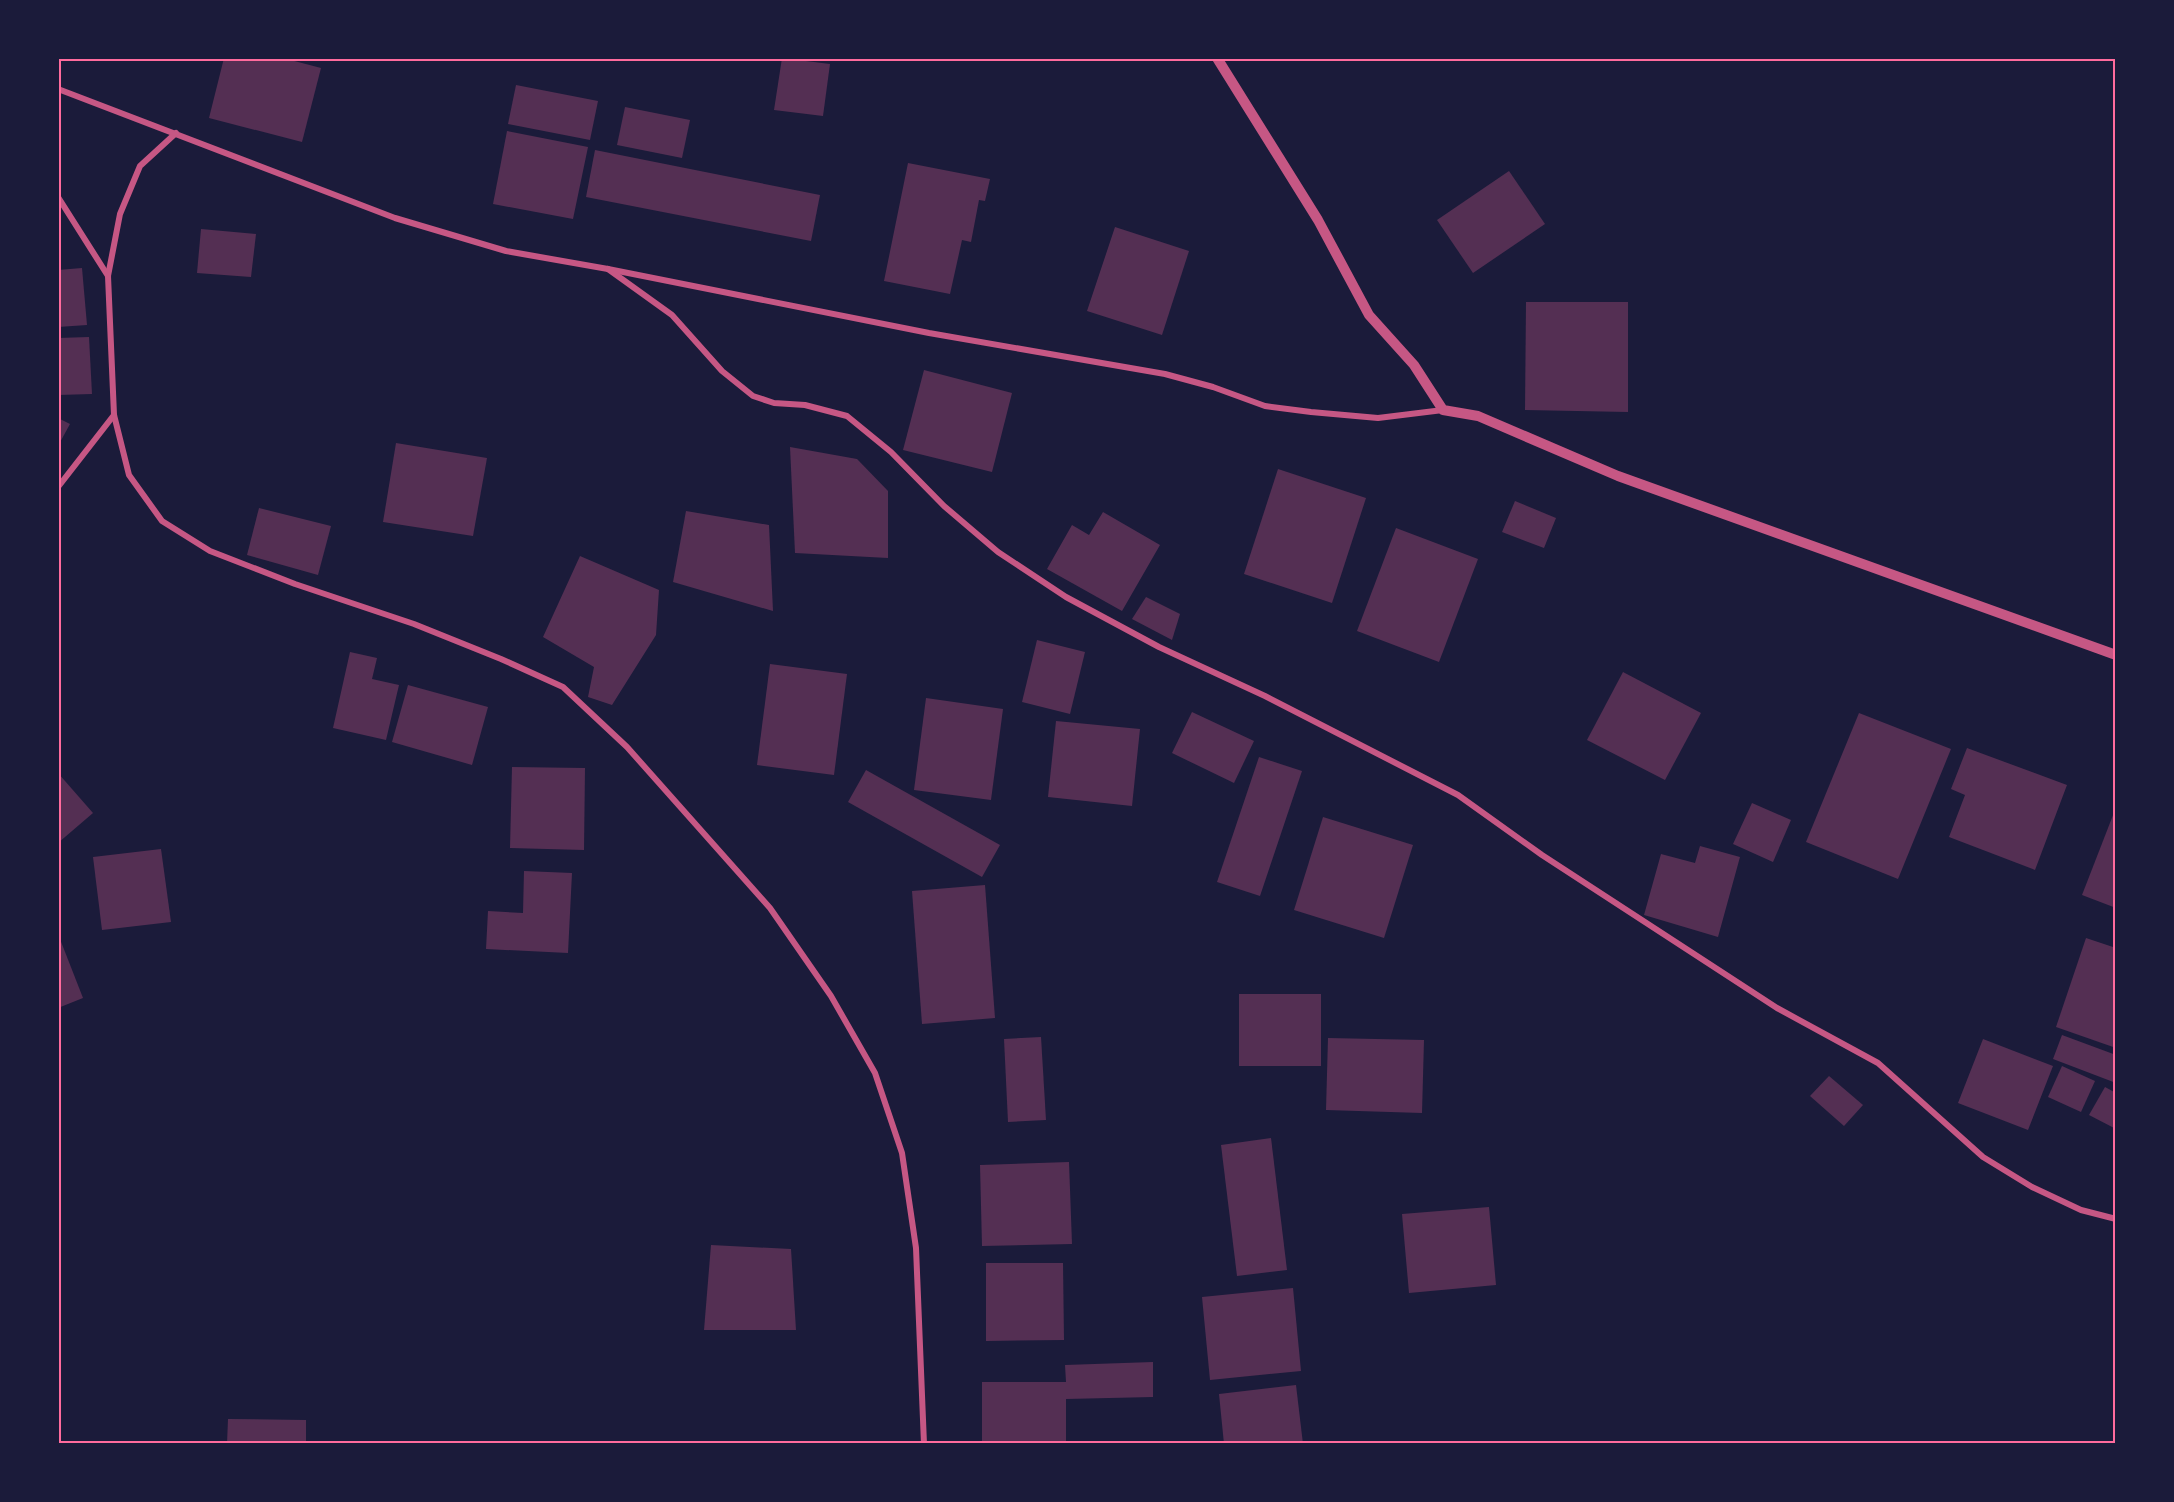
<svg xmlns="http://www.w3.org/2000/svg" width="2174" height="1502" font-family="'Noto Sans',sans-serif">
<rect width="100%" height="100%" fill="#1b1b3a"/>
<g fill="#542f53">
<path d="M224,58H283L321,68L302,142L209,118Z"/>
<path d="M782,58L830,64L823,116L774,110Z"/>
<path d="M516,85L598,101L590,140L508,124Z"/>
<path d="M625,107L690,120L682,158L617,145Z"/>
<path d="M507,131L588,147L573,219L493,204Z"/>
<path d="M595,150L820,195L811,241L586,197Z"/>
<path d="M908,163L990,179L985,201L979,200L971,242L962,240L950,294L884,281Z"/>
<path d="M1509,171L1545,224L1473,273L1437,220Z"/>
<path d="M1115,227L1189,251L1162,335L1087,311Z"/>
<path d="M201,229L256,234L251,277L197,273Z"/>
<path d="M82,268L87,325L58,327V270Z"/>
<path d="M1526,302H1628V412L1525,410Z"/>
<path d="M89,337L92,394L58,395V338Z"/>
<path d="M924,370L1012,393L992,472L903,450Z"/>
<path d="M58,418L70,424L58,446Z"/>
<path d="M396,443L487,458L473,536L383,522Z"/>
<path d="M790,447L857,459L888,491V558L795,553Z"/>
<path d="M1278,469L1366,498L1332,603L1244,574Z"/>
<path d="M1515,501L1556,518L1544,548L1502,532Z"/>
<path d="M259,508L331,526L318,575L247,555Z"/>
<path d="M686,511L769,525L773,611L673,582Z"/>
<path d="M1103,512L1160,545L1122,611L1047,569L1072,525L1089,535Z"/>
<path d="M1396,528L1478,559L1439,662L1357,631Z"/>
<path d="M580,556L659,590L656,635L612,705L588,697L594,667L543,637Z"/>
<path d="M1146,597L1180,614L1172,640L1132,619Z"/>
<path d="M1037,640L1085,652L1070,714L1022,702Z"/>
<path d="M350,652L377,658L372,679L399,685L386,740L333,728Z"/>
<path d="M770,664L847,674L834,775L757,765Z"/>
<path d="M1623,672L1701,713L1665,780L1587,740Z"/>
<path d="M408,685L488,707L472,765L392,742Z"/>
<path d="M926,698L1003,709L991,800L914,790Z"/>
<path d="M1192,712L1254,741L1234,783L1172,753Z"/>
<path d="M1859,713L1951,749L1898,879L1806,842Z"/>
<path d="M1056,721L1140,729L1132,806L1048,797Z"/>
<path d="M1967,748L2067,785L2035,870L1949,837L1965,795L1951,789Z"/>
<path d="M1259,757L1302,771L1260,896L1217,882Z"/>
<path d="M512,767L585,768L584,850L510,848Z"/>
<path d="M866,770L1000,845L982,877L848,802Z"/>
<path d="M58,773L93,813L58,843Z"/>
<path d="M1752,803L1791,820L1773,862L1733,844Z"/>
<path d="M2115,810H2116V908L2082,895Z"/>
<path d="M1323,817L1413,845L1384,938L1294,910Z"/>
<path d="M1700,846L1740,857L1718,937L1644,915L1661,854L1695,863Z"/>
<path d="M161,849L171,922L102,930L93,857Z"/>
<path d="M524,871L572,873L568,953L486,949L488,911L523,913Z"/>
<path d="M985,885L995,1018L922,1024L912,891Z"/>
<path d="M58,934L83,998L58,1008Z"/>
<path d="M2086,938L2116,948V1048L2056,1027Z"/>
<rect x="1239" y="994" width="82" height="72"/>
<path d="M2062,1035L2116,1055V1083L2053,1059Z"/>
<path d="M1041,1037L1046,1120L1008,1122L1004,1039Z"/>
<path d="M1328,1038L1424,1040L1422,1113L1326,1110Z"/>
<path d="M1983,1039L2053,1066L2028,1130L1958,1103Z"/>
<path d="M2062,1066L2095,1081L2081,1112L2048,1097Z"/>
<path d="M1829,1076L1863,1105L1844,1126L1810,1096Z"/>
<path d="M2105,1087L2116,1093V1129L2089,1115Z"/>
<path d="M1271,1138L1287,1270L1237,1276L1221,1145Z"/>
<path d="M1069,1162L1072,1244L982,1246L980,1165Z"/>
<path d="M1489,1207L1496,1285L1409,1293L1402,1214Z"/>
<path d="M711,1245L791,1249L796,1330H704Z"/>
<path d="M986,1263H1063L1064,1340L986,1341Z"/>
<path d="M1293,1288L1301,1371L1210,1380L1202,1297Z"/>
<path d="M1153,1362V1397L1066,1399V1443L982,1444V1382H1066L1065,1365Z"/>
<path d="M1296,1385L1303,1444H1224L1219,1394Z"/>
<path d="M228,1419L306,1420V1444H227Z"/>
</g>
<g fill="none" stroke-linecap="round" stroke-linejoin="round">
<g stroke="#c65784" stroke-width="6">
<path d="M58,89L395,218L506,251L608,269L929,333L1165,374L1213,387L1265,406L1311,412L1378,418L1443,410"/>
<path d="M176,133L140,166L120,214L108,276L114,415L129,475L162,521L210,551L295,584L414,624L501,659L563,687L627,747L770,908L831,996L875,1073L902,1153L916,1248L924,1444"/>
<path d="M58,197L108,276"/>
<path d="M608,269L672,315L722,371L753,396L774,403L805,405L847,416L891,452L944,506L998,552L1066,597L1159,647L1265,696L1458,795L1542,855L1777,1008L1878,1063L1983,1157L2032,1187L2081,1210L2116,1219"/>
<path d="M58,487L114,415"/>
</g>
<path stroke="#c65784" stroke-width="10" d="M1217,58L1318,220L1369,315L1414,365L1443,410L1478,416L1618,476L2116,655"/>
</g>
<rect width="2174" height="1502" fill="none" stroke="#1b1b3a" stroke-width="120"/>
<rect x="60" y="60" width="2054" height="1382" fill="none" stroke="#ff6b9d" stroke-width="2"/>
</svg>
